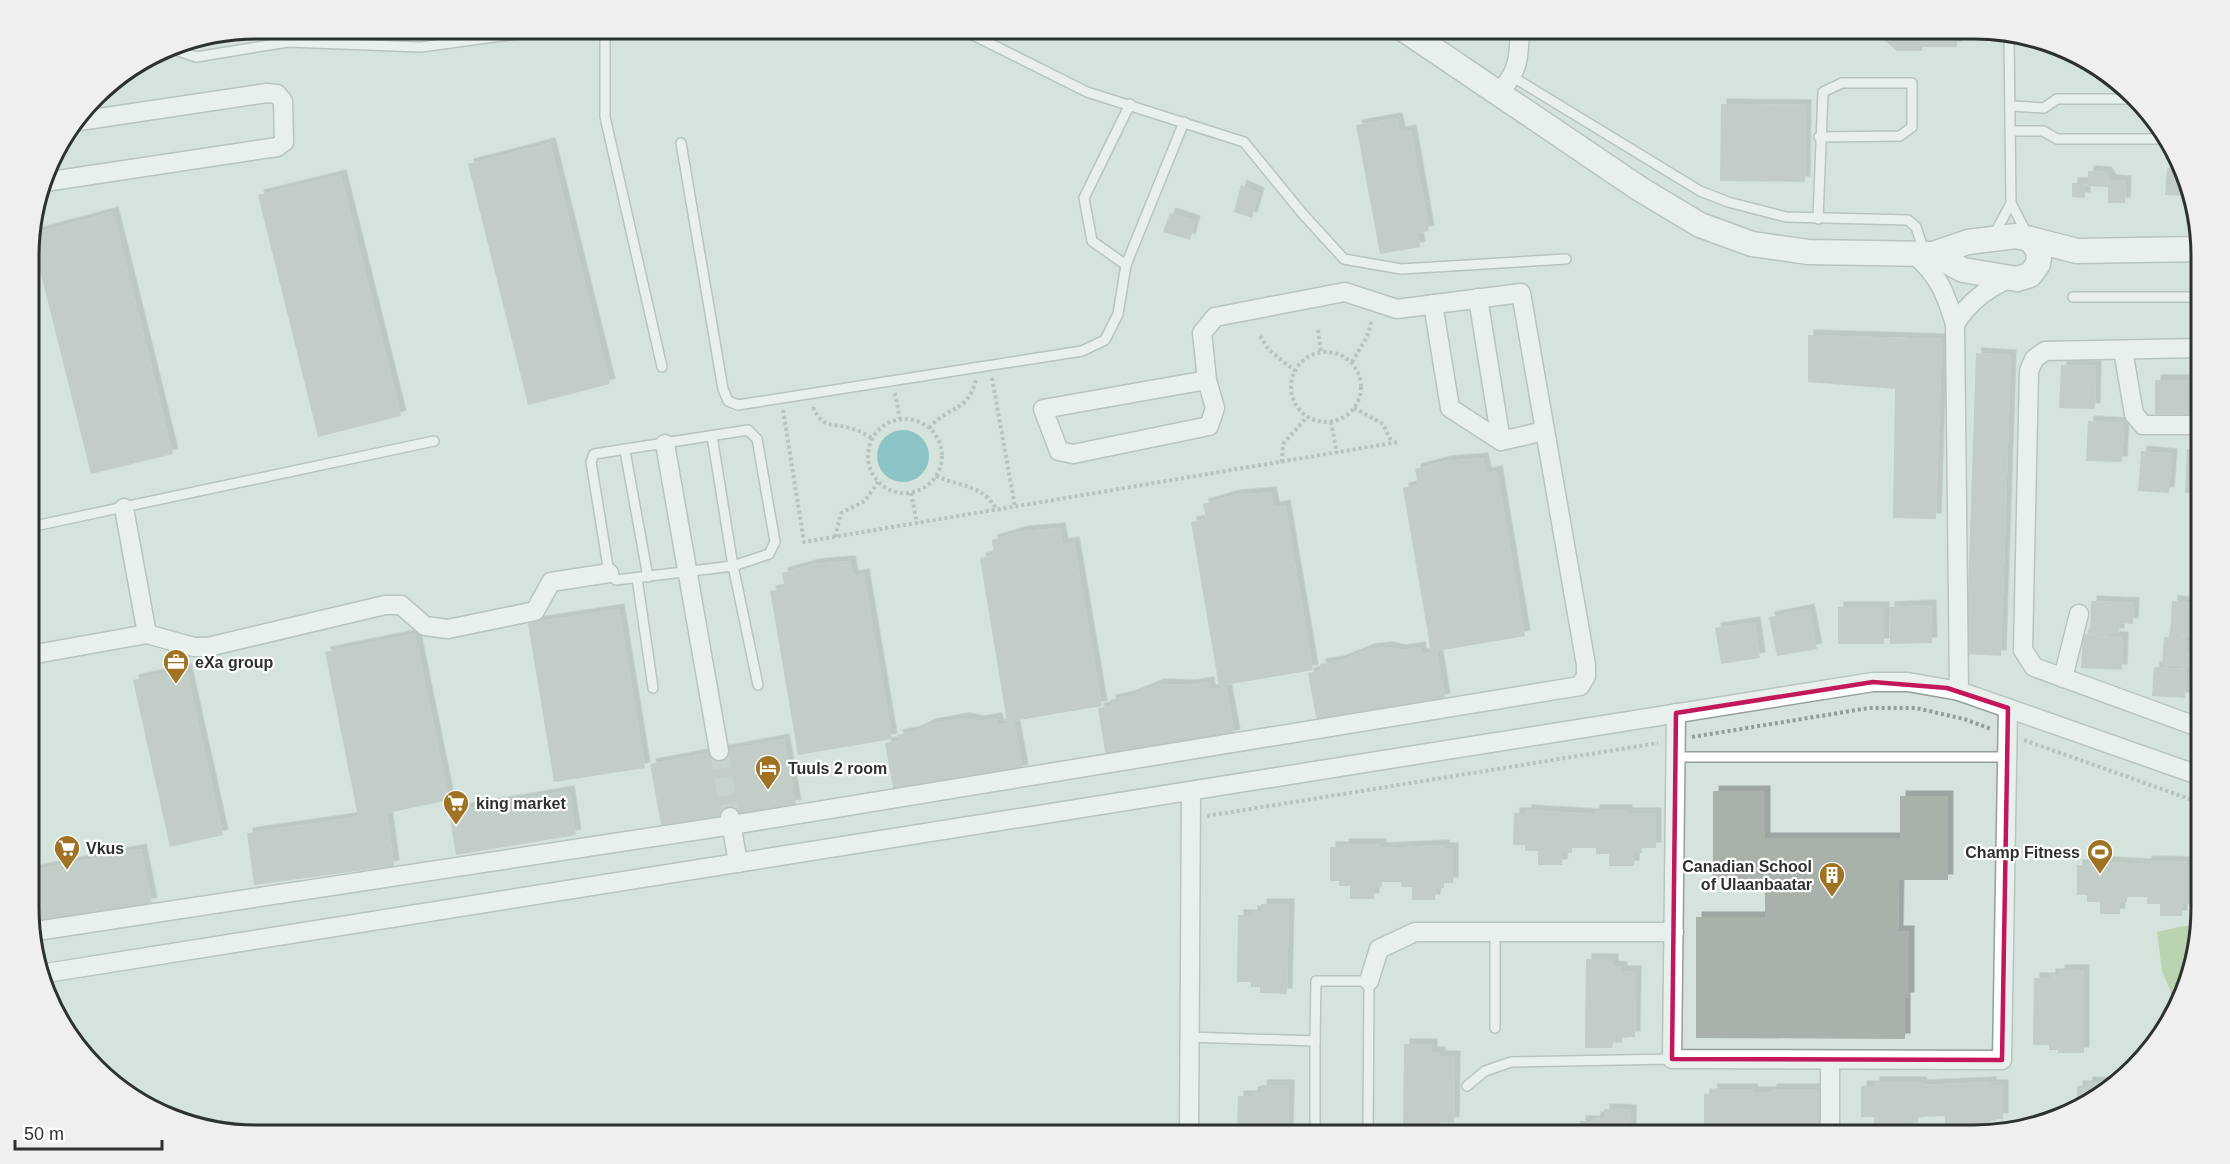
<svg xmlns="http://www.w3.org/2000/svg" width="2230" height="1164" font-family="Arial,sans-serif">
<defs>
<filter id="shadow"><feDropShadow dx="5.5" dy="-5.5" stdDeviation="0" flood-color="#0004"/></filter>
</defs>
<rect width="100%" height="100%" fill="#d6e3dd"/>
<path fill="#9ac07f" d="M2183,926H2197L2181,997L2174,1000L2162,971L2157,932Z"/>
<circle fill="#339eaa" cx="903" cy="456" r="26"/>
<g fill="#a9b2aa" filter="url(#shadow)">
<path d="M1562,28H1630L1623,35L1597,36V32H1562Z"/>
<path d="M1870,28H1957V47H1922V51H1897Z"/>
<path d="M1721,104L1806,105L1805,182L1720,181Z"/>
<path d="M1397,118L1400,132L1411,130L1429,231L1418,233L1420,247L1380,254L1356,125Z"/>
<path d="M550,143L610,384L528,405L468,164Z"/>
<path d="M2167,168H2177L2188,196L2165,195Z"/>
<path d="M2088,171L2106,172L2111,180L2126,181L2125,203H2108V187L2085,186V198L2072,197V183H2088Z"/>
<path d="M341,175L401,416L318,437L258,195Z"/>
<path d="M1241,185L1259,193L1252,218L1234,212Z"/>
<path d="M113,212L173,454L91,474L31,234Z"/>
<path d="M1170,213L1195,221L1190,240L1163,232Z"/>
<path d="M1808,335L1942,339L1936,519L1893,518L1895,389L1808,382Z"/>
<path d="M1976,353L2011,355L2001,656L1966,654Z"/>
<path d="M2061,365L2096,366L2095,409L2059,408Z"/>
<path d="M2155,380H2200V415L2155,414Z"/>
<path d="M2088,421L2124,423L2122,462L2086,461Z"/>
<path d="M2187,449L2200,450V493H2185Z"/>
<path d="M2141,451L2172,454L2169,493L2138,491Z"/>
<path d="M1483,458L1486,473L1497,471L1525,636L1437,651L1445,699L1317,722L1308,673L1321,670L1320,664L1339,661L1369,649L1387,647L1401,650L1420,647L1421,654L1431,652L1403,488L1418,485L1415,469L1446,461Z"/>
<path d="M1271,492L1274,507L1285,505L1313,670L1219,686L1191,522L1206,519L1203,504L1234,495Z"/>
<path d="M1060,528L1063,544L1074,542L1102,706L1007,722L980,558L994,555L992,540L1023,531Z"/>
<path d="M850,561L853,576L864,574L892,739L798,755L770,591L785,588L782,573L814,564Z"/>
<path d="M2091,601L2134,603L2133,624L2120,623L2119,634L2090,633Z"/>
<path d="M2172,601L2201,603V638L2170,635Z"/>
<path d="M1931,605L1932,643L1890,644L1889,607Z"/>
<rect x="1838" y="607" width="46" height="37"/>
<path d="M619,609L645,768L554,782L528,623Z"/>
<path d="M1809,609L1817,649L1777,656L1769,617Z"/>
<path d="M1755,622L1760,658L1721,664L1715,628Z"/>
<path d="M415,634L449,800L387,813L394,866L254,885L247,833L358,817L325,652Z"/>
<path d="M2083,634L2123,637L2122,670L2081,668Z"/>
<path d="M2164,637L2187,638V650L2196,651L2195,667L2162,665Z"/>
<path d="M2154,667L2187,669L2185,698L2152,696Z"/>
<path d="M186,668L223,835L170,847L133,680Z"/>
<path d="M1209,682L1210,690L1226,687L1235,735L1106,758L1098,708L1111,706L1110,700L1129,696L1159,684L1191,685Z"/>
<path d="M964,718L979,721L997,718L998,725L1014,722L1023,770L894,793L885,743L899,741L897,735L916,731L930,724Z"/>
<path d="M784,739L796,805L662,830L650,764Z"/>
<path d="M569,791L576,835L456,855L449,811Z"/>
<path d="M1713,791H1765V838H1900V796H1948V880H1899L1898,931H1909V998H1905V1039L1696,1038V917H1765V879H1713Z"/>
<path d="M1526,810L1594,814V810H1627V813H1656V848H1642V853H1634V866H1609V854H1596V848H1572V853H1563L1562,865H1538V851H1525V845H1513L1514,813H1526Z"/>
<path d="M1343,844H1381V848L1444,845V848H1453V883H1444V888H1436L1435,900H1412V887H1401V882H1382V887H1374V899H1350V886H1339V881H1330V847H1343Z"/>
<path d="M141,849L152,903L37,926L30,896V871Z"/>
<path d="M2087,861L2146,864V861L2188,862V864H2200V898H2190V904H2182V916H2160V904H2147V897H2127V902H2120V914H2100V902H2087V895H2077V865H2087Z"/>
<path d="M1261,904H1289L1287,994L1260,993V987H1251V982H1237L1238,915H1252V911L1261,912Z"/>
<path d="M1586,959H1613V966L1622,967V971H1636L1635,1037H1622V1043L1613,1042L1612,1048H1585Z"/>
<path d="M2059,970H2084V1053H2058V1050H2049V1045H2033L2034,978H2050V974H2059Z"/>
<path d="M1404,1044H1432V1052H1440V1056H1455L1454,1123L1440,1122V1128H1431V1134L1403,1133Z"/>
<path d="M1874,1082H1921L1922,1085L1991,1082V1085H2003V1119H1991V1126H1980V1135H1957V1125H1945V1116L1918,1117V1123H1908V1135H1886V1124H1874V1117H1861V1086H1874Z"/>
<path d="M2087,1082L2117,1083L2100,1097L2077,1109V1086H2087Z"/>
<path d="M1261,1085H1289L1288,1135H1237L1238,1096H1252V1092H1261Z"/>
<path d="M1712,1089H1752L1753,1092H1771V1089H1815L1816,1091H1827V1127H1815V1134L1784,1135V1132H1773V1125H1754V1132L1724,1135V1131L1714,1132V1124H1704V1094H1712Z"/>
<path d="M1604,1109L1631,1110V1135H1580V1121H1595V1117H1604Z"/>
</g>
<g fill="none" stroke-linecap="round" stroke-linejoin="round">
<path stroke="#b4c0ba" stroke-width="18" stroke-dasharray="18 9" stroke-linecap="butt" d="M719,751L730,817"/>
<g stroke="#939f9a" stroke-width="12">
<g id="lane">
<path d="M605,28V117L662,367"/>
<path d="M959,28L1087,92L1244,142L1302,213L1344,259L1401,269L1566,259"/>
<path d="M167,47L196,57L288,42L421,47L561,28"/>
<path d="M1513,77L1700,191L1728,202L1786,217L1908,220L1916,227L1924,251"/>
<path d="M2012,106L2044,108L2057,99H2136"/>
<path d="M2011,131H2043L2057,139H2167"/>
<path d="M681,143L723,389L728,401L738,405L1082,351L1105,340L1118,314L1126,265L1184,122"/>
<path d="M2011,203L2028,236"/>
<path d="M1818,219L1823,92L1842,83H1912V127L1900,136L1819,137"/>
<path d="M1993,237L2011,203L2009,37"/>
<path d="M1126,265L1092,241L1084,198L1130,104"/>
<path d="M2073,297H2200"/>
<path d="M748,430L757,439L775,542L769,554L733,566L616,580L609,573L591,462L594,454Z"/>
<path d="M712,436L733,566L758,685"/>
<path d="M625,451L648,577"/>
<path d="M30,527L434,441"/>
<path d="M637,578L653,688"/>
<path d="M1675,757H2007"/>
<path d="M1495,1028V932"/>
<path d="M1189,1037L1315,1041L1316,981H1369L1368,1135"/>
<path d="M1467,1086L1485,1071L1511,1062L1672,1059"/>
<path d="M1315,1135V1041"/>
</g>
</g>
<g stroke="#939f9a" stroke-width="21">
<g id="street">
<path d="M1499,93C1519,71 1519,57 1520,28"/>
<path d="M45,182L277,147L284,142L283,101L277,94L267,93L79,121"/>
<path d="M1913,253C1939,276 1945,292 1955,324L1959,691"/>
<path d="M1478,298L1501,441"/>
<path d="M1433,304L1450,408L1501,441L1544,431"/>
<path d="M1955,324C1970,301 1985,290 2010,278"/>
<path d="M2200,348L2045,351L2034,359L2029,371L2023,650L2034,667L2201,728"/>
<path d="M2123,350L2134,414L2143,425H2200"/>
<path d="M665,444L719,751"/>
<path d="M124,508L147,634"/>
<path d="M30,655L147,634L194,647H208L385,605H401L425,626L448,629L535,611L551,582L609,573"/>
<path d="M2063,678L2079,614"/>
<path d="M1676,713L1672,1059L2002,1060L2008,708"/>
<path d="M730,817L738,863"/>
<path d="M30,932L732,825L1580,686L1586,676V665L1521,293L1397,309L1345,292L1215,317L1202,333L1207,380L1043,409L1059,451L1073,454L1209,426L1215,408L1207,380"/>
<path d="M40,974L1873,682H1908L1959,691L2201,776"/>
<path d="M1369,981L1379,949L1415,932H1674"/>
<path d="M1830,1060V1135"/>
<path d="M1189,1135L1191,791"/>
</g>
</g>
<g stroke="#939f9a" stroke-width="27">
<g id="secondary">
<path d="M1402,28L1640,189L1700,225L1752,244L1808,252L1933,254L1968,242L2016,236L2030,239L2038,250L2039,257L2038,264L2030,275L2017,279L1963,270L1933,254"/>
<path d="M2030,239L2077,251L2200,249"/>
</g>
</g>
<g stroke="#939d98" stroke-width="4" stroke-dasharray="3 3" stroke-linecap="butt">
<path d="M1318,330L1321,352"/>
<path d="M1260,336L1269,350L1295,371"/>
<circle cx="1326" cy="387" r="35"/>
<path d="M1352,362L1367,337L1372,320"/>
<path d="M992,378L1015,507"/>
<path d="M895,393L900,419"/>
<path d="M813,407C824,431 833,422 853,429C860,431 866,435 872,438"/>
<path d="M1354,408L1383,424L1392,443"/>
<path d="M783,410L804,542L1398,442"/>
<circle cx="905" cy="456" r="37"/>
<path d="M1331,422L1337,453"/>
<path d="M929,428C951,404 967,413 976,380"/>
<path d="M1282,462L1283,444L1307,417"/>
<path d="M936,476C962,488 981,483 997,510"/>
<path d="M911,493L917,523"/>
<path d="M835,537L841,513L865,501L878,482"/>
<path d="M1692,737L1869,708H1916L1964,719L1991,729"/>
<path d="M2024,740L2201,803"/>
<path d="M1207,816L1658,743"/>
</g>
<use href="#lane" stroke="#fff" stroke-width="9"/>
<use href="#street" stroke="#fff" stroke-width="18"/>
<use href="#secondary" stroke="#fff" stroke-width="24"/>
</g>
<path d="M0 0H2230V1164H0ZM1873,682L1947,688L2008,708L2002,1060L1672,1059L1676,713Z" fill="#d6e3dd" fill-opacity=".55" fill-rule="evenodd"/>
<path fill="none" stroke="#c2185b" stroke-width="4.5" stroke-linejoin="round" d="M1873,682L1947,688L2008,708L2002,1060L1672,1059L1676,713Z"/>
<defs>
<g id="office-pin" transform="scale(1.35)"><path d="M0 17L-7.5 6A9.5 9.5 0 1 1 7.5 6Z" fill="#9f7323" stroke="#fff"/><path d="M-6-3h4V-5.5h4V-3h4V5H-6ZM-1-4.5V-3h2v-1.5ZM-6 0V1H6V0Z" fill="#fff"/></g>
<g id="hotel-pin" transform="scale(1.35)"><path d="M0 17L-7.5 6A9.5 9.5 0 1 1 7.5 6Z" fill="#9f7323" stroke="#fff"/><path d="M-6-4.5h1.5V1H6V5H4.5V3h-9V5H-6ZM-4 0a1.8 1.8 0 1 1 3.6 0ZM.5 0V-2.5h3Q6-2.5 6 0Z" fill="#fff"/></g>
<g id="supermarket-pin" transform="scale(1.35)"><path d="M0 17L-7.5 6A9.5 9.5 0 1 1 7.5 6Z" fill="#9f7323" stroke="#fff"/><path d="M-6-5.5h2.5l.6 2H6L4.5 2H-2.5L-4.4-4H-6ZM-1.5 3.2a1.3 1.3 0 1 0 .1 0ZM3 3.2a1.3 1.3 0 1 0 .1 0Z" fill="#fff"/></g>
<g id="stadium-pin" transform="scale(1.35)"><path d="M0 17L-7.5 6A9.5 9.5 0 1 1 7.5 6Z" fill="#9f7323" stroke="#fff"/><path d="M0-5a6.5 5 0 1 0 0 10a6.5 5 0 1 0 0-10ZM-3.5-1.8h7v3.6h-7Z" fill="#fff"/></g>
<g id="building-pin" transform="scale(1.35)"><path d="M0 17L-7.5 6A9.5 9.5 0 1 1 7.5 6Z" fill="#9f7323" stroke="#fff"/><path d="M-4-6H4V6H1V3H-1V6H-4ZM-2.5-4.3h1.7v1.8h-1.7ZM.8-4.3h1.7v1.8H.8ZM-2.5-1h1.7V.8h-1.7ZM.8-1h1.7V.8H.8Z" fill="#fff"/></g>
</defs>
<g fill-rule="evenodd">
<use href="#office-pin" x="176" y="662"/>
<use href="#hotel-pin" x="768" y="768"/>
<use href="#supermarket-pin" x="456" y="803"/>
<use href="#supermarket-pin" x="67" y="848"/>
<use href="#stadium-pin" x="2100" y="852"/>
<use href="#building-pin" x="1832" y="875"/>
</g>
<g text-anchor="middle" stroke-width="4.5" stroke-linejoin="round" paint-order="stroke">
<g font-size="16" font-weight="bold" fill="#2d3230" stroke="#fff" text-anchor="start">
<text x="195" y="668">eXa group</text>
<text x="788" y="774">Tuuls 2 room</text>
<text x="476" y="809">king market</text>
<text x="86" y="854">Vkus</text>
<text x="2080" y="858" text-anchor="end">Champ Fitness</text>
<text x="1812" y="872" text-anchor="end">Canadian School<tspan x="1812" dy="18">of Ulaanbaatar</tspan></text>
</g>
</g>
<path d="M0 0H2230V1164H0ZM256 39H1974A217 217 0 0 1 2191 256V908A217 217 0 0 1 1974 1125H256A217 217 0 0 1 39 908V256A217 217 0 0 1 256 39Z" fill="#eeefee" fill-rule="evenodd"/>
<path fill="none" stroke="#2d3230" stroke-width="3" d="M256 39H1974A217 217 0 0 1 2191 256V908A217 217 0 0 1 1974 1125H256A217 217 0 0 1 39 908V256A217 217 0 0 1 256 39Z"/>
<path d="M15 1140v9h147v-9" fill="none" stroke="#2d3230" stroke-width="3"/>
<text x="24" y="1140" font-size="18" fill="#2d3230" stroke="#ffffff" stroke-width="4.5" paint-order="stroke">50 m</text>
</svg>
